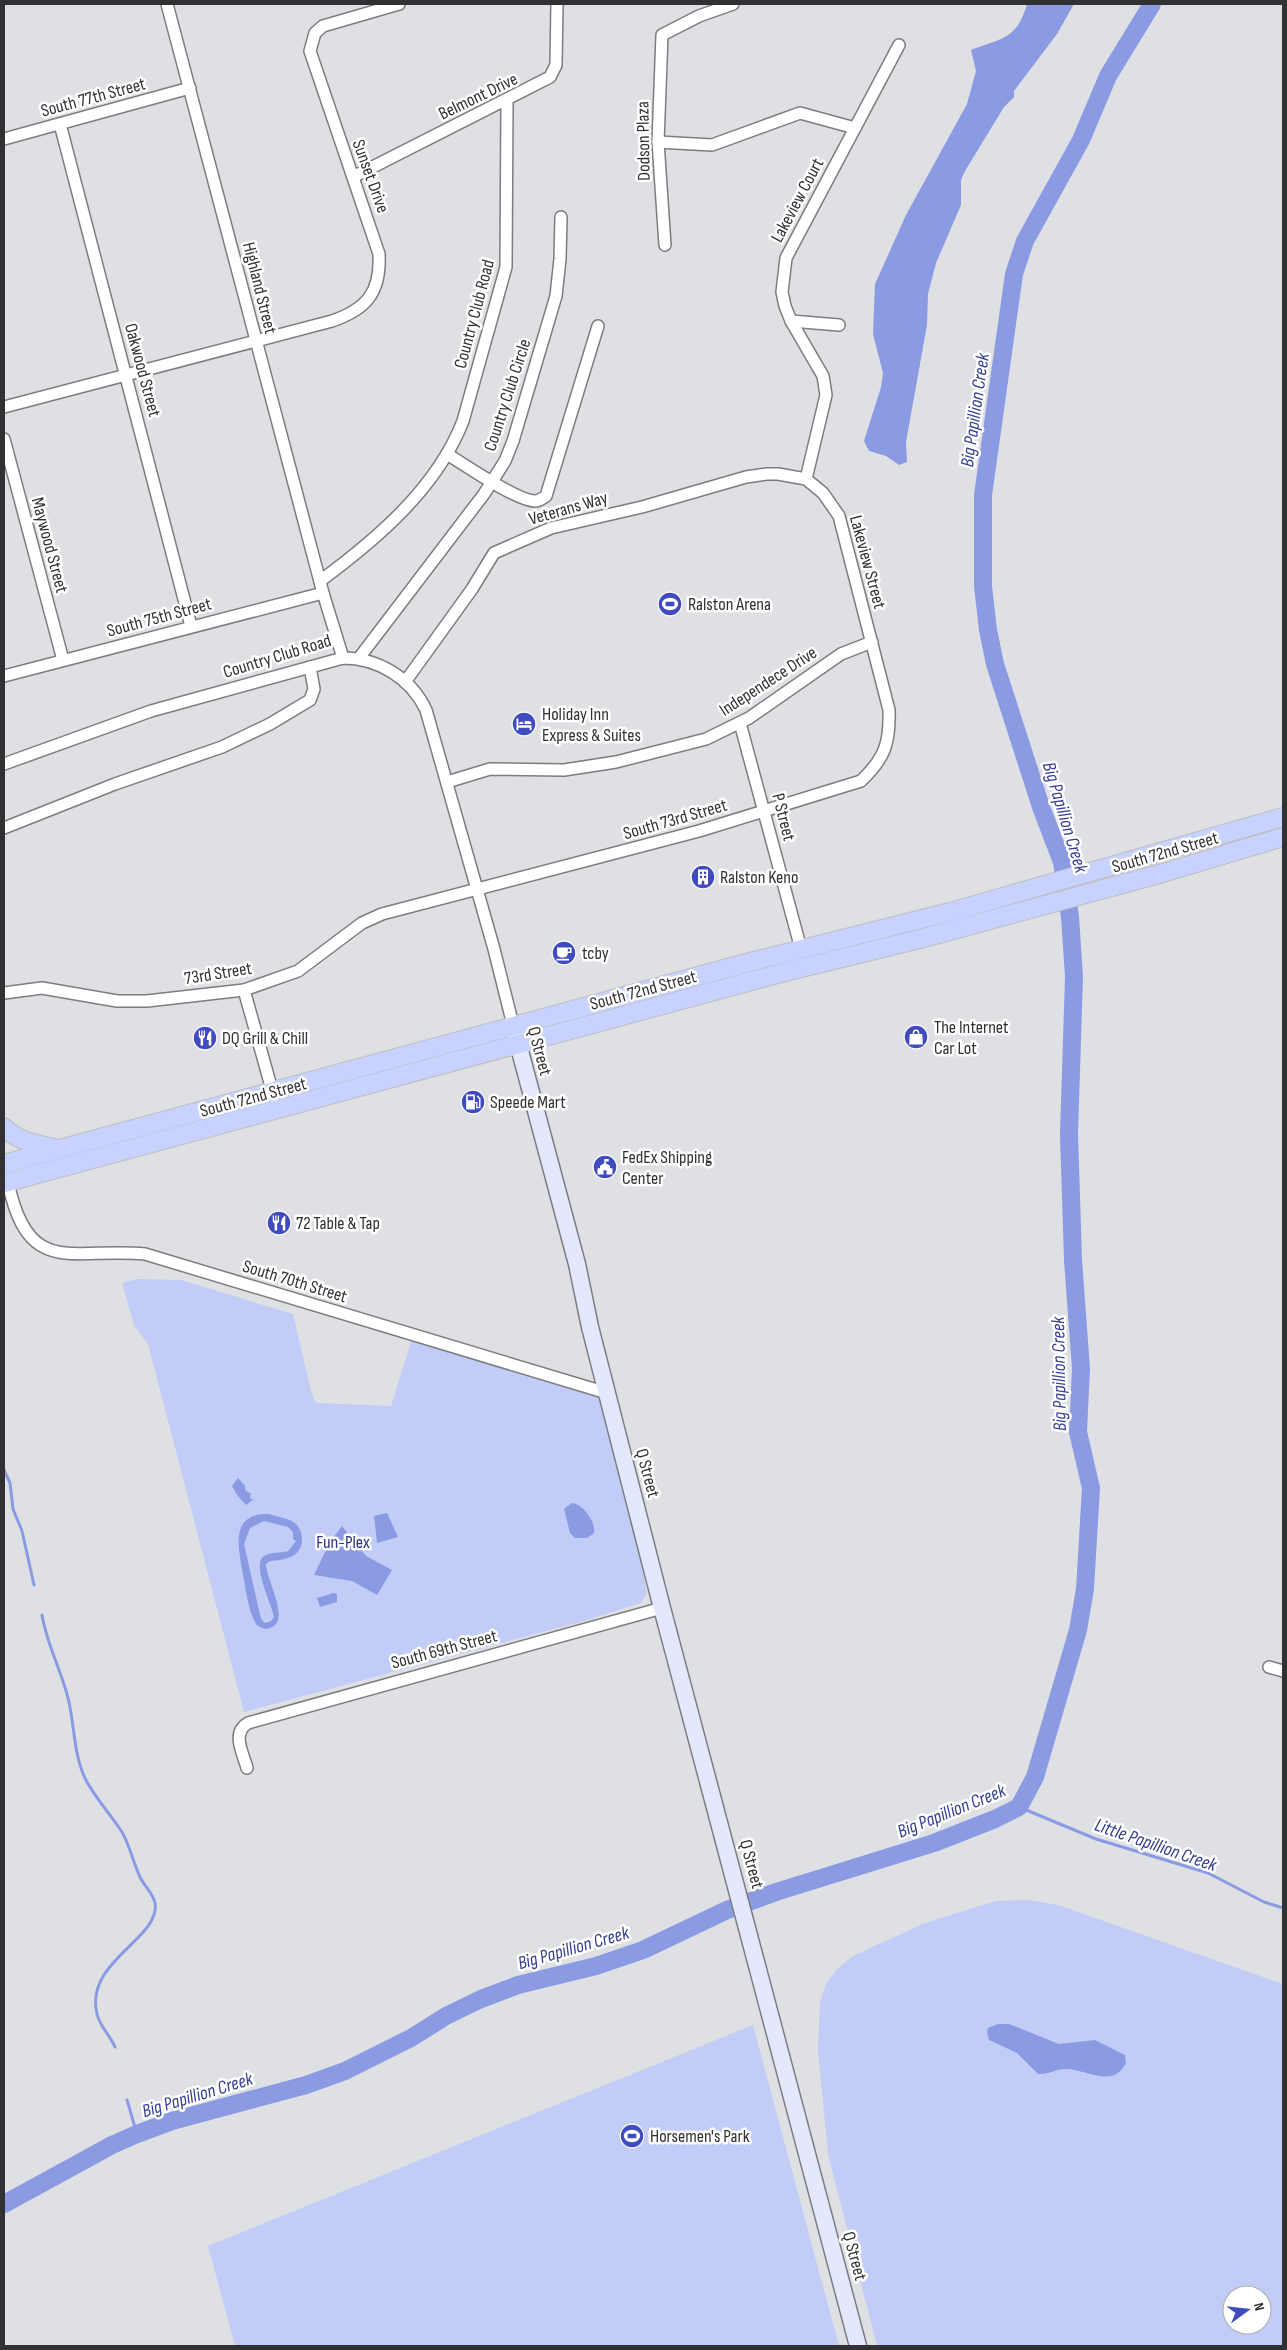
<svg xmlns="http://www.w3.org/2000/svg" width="1287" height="2350" font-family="'Sofia Sans Condensed',sans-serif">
<rect width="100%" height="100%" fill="#dfe0e4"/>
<g fill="#c1ccf7" fill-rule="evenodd">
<path d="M137,1279L181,1280L293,1314L311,1391L316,1403L391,1406L412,1339L599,1394L630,1505L647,1593L641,1603L584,1621L244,1712L148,1344L134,1325L122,1283Z"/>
<path d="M1029,1900L1058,1905L1283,1984V2346H877L828,2154L818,2050L820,2002L826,1984L836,1970L853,1956L925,1923L996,1901ZM1232,2295H1262V2325H1232Z"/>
<path d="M753,2025L839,2346H235L208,2246Z"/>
</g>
<g fill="#8b9be3" fill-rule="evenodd">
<path d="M1027,4H1074L1057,34L1014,91V97L1004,107L965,171L961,180V205L936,263L928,294L927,325L906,442L907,462L899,465L886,456L869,451L864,441L881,387L883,373L873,334L875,284L906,215L967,104L976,71L971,50C1003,38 1017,39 1027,4Z"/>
<path d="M238,1478L245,1486V1490L251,1494L250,1499H254L246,1505L237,1495L232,1486Z"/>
<path d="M572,1503C583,1504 596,1522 594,1533L587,1538H575L570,1533L564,1509Z"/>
<path d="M387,1513L398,1537L377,1543L374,1516Z"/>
<path d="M269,1514C277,1517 290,1518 296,1524C300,1528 302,1534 302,1539C302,1558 284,1560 270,1561L266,1564C267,1583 294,1625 266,1629C262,1628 259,1627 256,1624C248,1610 246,1590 243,1575C239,1549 228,1513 269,1514ZM264,1521L288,1527L293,1532V1539L296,1541L288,1551C281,1553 271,1552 264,1556C251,1565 272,1604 274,1617L271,1621L265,1623L261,1619L244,1544L250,1528Z"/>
<path d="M342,1526L366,1556L392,1570L377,1595L352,1581L314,1575L330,1542Z"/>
<path d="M334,1593L337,1594V1602L320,1607L317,1598Z"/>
<path d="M1009,2024L1059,2044L1095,2040L1125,2055L1126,2063C1113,2090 1085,2068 1065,2069C1056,2069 1048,2075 1038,2074L1017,2053L989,2040L987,2032L988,2028L998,2024Z"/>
</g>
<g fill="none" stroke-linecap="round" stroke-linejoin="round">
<g stroke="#8b9be3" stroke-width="3">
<path d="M4,1470L10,1483L13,1509L22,1531L34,1585"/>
<path d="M42,1615C47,1645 61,1670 68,1698C75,1725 73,1756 87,1782C97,1800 111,1815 122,1832C130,1846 133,1862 140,1877C144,1886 153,1893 155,1903C161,1939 84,1961 97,2014C100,2027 110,2035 115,2047"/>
<path d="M1019,1807L1096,1839L1208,1873L1264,1902L1283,1908"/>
<path d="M127,2100L137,2134"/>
</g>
<path stroke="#8b9be3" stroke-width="18" d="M4,2204L112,2145L137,2134L172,2121L306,2085L345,2071L411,2038L446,2016L481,1999L518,1985L596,1966L643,1950L727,1910L776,1892L934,1843L995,1819L1019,1807L1035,1777L1078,1630L1085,1589L1091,1488L1078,1432L1081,1368L1073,1260L1069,1134L1074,976L1070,917L1062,862L1041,807L995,664L988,630L983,586V495L1014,274L1025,241L1081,140L1108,76L1152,4"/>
<g stroke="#7c7d81" stroke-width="14">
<g id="minor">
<path d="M167,4L323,593L343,658"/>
<path d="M60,124L191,626"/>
<path d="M4,139L190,88"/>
<path d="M658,142L712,145L800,113L855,128"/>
<path d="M353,177L550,77L556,65L557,4"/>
<path d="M665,245L658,142L662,35L699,16L733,4"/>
<path d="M791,321L839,325"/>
<path d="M4,407L332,321C367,309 381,292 379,254L310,51L315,33L323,26L399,4"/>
<path d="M4,439L63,660"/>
<path d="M447,454C465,465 517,501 535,501C539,501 543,498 546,496L598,326"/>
<path d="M806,479L826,395L823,376L791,321L785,306L782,292L786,258L899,45"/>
<path d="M320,581C377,539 437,488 463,421L506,267L507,101"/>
<path d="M359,658L484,494L505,461L513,441L556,296L560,259L561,217"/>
<path d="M4,676L323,593"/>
<path d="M740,723L801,949"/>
<path d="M4,764L151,711L343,658C378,658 411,678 426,710L494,949L513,1025"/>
<path d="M447,782L490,769L564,770L616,762L706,739L749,718L841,654L872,642"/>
<path d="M4,828L115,784L222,747L270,724L310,700L314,689L310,667"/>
<path d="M244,990L274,1097"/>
<path d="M4,993L42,988L117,1001H147L244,990L298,971L362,923L382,914L699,831L861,781C885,758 890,743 889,710L839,516L823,493L806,479L778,474H767L746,477L642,507L551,528L494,553L472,589L405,682"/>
<path d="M8,1182C28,1279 73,1247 145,1254L607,1393"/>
<path d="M1269,1667L1283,1671"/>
<path d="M247,1768C243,1753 231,1733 248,1723L662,1608"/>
</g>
</g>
<g stroke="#7c7d81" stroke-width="19">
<path id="secondary" d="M513,1025L577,1264L590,1327L662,1608L858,2346"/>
</g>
<g stroke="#bdbdbe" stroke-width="20">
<g id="primary">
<path d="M4,1127C19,1142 35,1144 55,1148"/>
<path d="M4,1164L750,962L950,912L1283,817"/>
<path d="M4,1183L785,972L920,939L1163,873L1283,837"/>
</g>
</g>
<use href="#minor" stroke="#fff" stroke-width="11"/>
<use href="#secondary" stroke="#e3e8ff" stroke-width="16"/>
<use href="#primary" stroke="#c8d2fe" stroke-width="18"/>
</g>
<defs>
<g id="stadium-disc" transform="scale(1.25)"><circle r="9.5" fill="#404bbf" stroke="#fff"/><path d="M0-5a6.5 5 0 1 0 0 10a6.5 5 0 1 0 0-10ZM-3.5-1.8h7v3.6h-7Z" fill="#fff"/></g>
<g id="hotel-disc" transform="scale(1.25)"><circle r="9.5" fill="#404bbf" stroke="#fff"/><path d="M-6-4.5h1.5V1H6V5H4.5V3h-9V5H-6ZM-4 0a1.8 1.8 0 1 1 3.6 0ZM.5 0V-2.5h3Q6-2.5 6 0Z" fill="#fff"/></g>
<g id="building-disc" transform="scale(1.25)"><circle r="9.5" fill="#404bbf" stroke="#fff"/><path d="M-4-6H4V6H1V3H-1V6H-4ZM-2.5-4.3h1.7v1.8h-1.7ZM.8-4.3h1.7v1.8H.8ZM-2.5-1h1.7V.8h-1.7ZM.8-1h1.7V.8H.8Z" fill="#fff"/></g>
<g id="cafe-disc" transform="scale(1.25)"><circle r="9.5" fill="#404bbf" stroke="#fff"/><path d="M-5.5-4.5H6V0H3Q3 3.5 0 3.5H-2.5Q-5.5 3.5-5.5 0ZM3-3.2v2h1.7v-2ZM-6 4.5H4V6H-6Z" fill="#fff"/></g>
<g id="shop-disc" transform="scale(1.25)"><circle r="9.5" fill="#404bbf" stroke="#fff"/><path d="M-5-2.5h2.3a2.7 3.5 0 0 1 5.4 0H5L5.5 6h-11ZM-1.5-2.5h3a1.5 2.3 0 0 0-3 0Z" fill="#fff"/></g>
<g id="restaurant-disc" transform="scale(1.25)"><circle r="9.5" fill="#404bbf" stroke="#fff"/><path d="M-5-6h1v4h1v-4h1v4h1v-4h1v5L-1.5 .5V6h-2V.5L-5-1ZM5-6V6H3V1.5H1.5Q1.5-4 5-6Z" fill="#fff"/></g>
<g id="fuel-disc" transform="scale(1.25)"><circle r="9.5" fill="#404bbf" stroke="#fff"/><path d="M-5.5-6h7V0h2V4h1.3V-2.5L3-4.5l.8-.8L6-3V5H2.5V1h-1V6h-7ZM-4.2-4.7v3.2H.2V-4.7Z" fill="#fff"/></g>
<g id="civic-disc" transform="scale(1.25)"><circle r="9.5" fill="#404bbf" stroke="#fff"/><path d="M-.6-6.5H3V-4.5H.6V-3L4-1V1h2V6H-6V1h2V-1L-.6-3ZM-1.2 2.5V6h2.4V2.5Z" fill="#fff"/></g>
</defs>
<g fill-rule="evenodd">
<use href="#stadium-disc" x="670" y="604"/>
<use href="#hotel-disc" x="524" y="724"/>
<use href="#building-disc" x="703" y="877"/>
<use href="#cafe-disc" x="564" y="953"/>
<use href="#shop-disc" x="916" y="1037"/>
<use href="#restaurant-disc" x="205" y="1038"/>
<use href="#fuel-disc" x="473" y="1102"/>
<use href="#civic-disc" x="605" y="1167"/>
<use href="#restaurant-disc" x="279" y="1223"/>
<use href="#stadium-disc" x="632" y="2136"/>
</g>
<g text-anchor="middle" stroke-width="5" stroke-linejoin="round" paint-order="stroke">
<g font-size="18" fill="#313133" stroke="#fff">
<text transform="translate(478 96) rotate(-26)" y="6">Belmont Drive</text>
<text transform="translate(93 97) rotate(-15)" y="6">South 77th Street</text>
<text transform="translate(643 141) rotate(-91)" y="6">Dodson Plaza</text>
<text transform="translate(371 176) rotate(70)" y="6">Sunset Drive</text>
<text transform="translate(797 200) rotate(-62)" y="6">Lakeview Court</text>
<text transform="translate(260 288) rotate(76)" y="6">Highland Street</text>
<text transform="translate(474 314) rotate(-75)" y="6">Country Club Road</text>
<text transform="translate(143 370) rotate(75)" y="6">Oakwood Street</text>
<text transform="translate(507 395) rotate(-72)" y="6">Country Club Circle</text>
<text transform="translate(568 508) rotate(-16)" y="6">Veterans Way</text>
<text transform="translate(50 545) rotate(75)" y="6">Maywood Street</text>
<text transform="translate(868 562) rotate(75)" y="6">Lakeview Street</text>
<text transform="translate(159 617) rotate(-15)" y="6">South 75th Street</text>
<text transform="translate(277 656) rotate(-17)" y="6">Country Club Road</text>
<text transform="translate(768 681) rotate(-33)" y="6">Independece Drive</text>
<text transform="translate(784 817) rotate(76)" y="6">P Street</text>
<text transform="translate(675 819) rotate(-16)" y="6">South 73rd Street</text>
<text transform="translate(1165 852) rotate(-16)" y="6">South 72nd Street</text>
<text transform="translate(218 973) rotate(-9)" y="6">73rd Street</text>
<text transform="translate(643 990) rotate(-15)" y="6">South 72nd Street</text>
<text transform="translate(540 1051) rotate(75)" y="6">Q Street</text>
<text transform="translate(253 1097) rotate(-15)" y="6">South 72nd Street</text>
<text transform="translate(295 1281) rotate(17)" y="6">South 70th Street</text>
<text transform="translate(648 1473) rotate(75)" y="6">Q Street</text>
<text transform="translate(444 1649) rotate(-15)" y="6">South 69th Street</text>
<text transform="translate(752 1864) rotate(75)" y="6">Q Street</text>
<text transform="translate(855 2256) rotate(75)" y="6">Q Street</text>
</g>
<g font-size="18" fill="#313133" stroke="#fff" text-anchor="start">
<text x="688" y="610">Ralston Arena</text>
<text x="542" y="720">Holiday Inn<tspan x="542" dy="21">Express &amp; Suites</tspan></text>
<text x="720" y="883">Ralston Keno</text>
<text x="582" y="959">tcby</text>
<text x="934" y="1033">The Internet<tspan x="934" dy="21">Car Lot</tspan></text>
<text x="222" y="1044">DQ Grill &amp; Chill</text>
<text x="490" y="1108">Speede Mart</text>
<text x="622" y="1163">FedEx Shipping<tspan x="622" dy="21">Center</tspan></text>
<text x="296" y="1229">72 Table &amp; Tap</text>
<text x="650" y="2142">Horsemen's Park</text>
</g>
<g font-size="18" fill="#293082" stroke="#fff">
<text x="343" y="1548">Fun-Plex</text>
</g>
<g font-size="19" font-style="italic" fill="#343e92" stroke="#fff">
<text transform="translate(974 410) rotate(-82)" y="7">Big Papillion Creek</text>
<text transform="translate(1066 817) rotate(73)" y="7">Big Papillion Creek</text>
<text transform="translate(1058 1374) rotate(-91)" y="7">Big Papillion Creek</text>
<text transform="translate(951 1810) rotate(-22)" y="7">Big Papillion Creek</text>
<text transform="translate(1156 1844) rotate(19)" y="7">Little Papillion Creek</text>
<text transform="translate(573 1947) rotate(-16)" y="7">Big Papillion Creek</text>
<text transform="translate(197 2094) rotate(-17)" y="7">Big Papillion Creek</text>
</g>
</g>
<rect width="1287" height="2350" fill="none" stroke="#313133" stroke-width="10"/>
<g transform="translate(1247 2310) rotate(75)"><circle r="24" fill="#ffffff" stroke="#adadad"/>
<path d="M0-4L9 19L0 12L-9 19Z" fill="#404bbf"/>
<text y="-8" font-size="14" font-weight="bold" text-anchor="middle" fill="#313133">N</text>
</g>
</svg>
